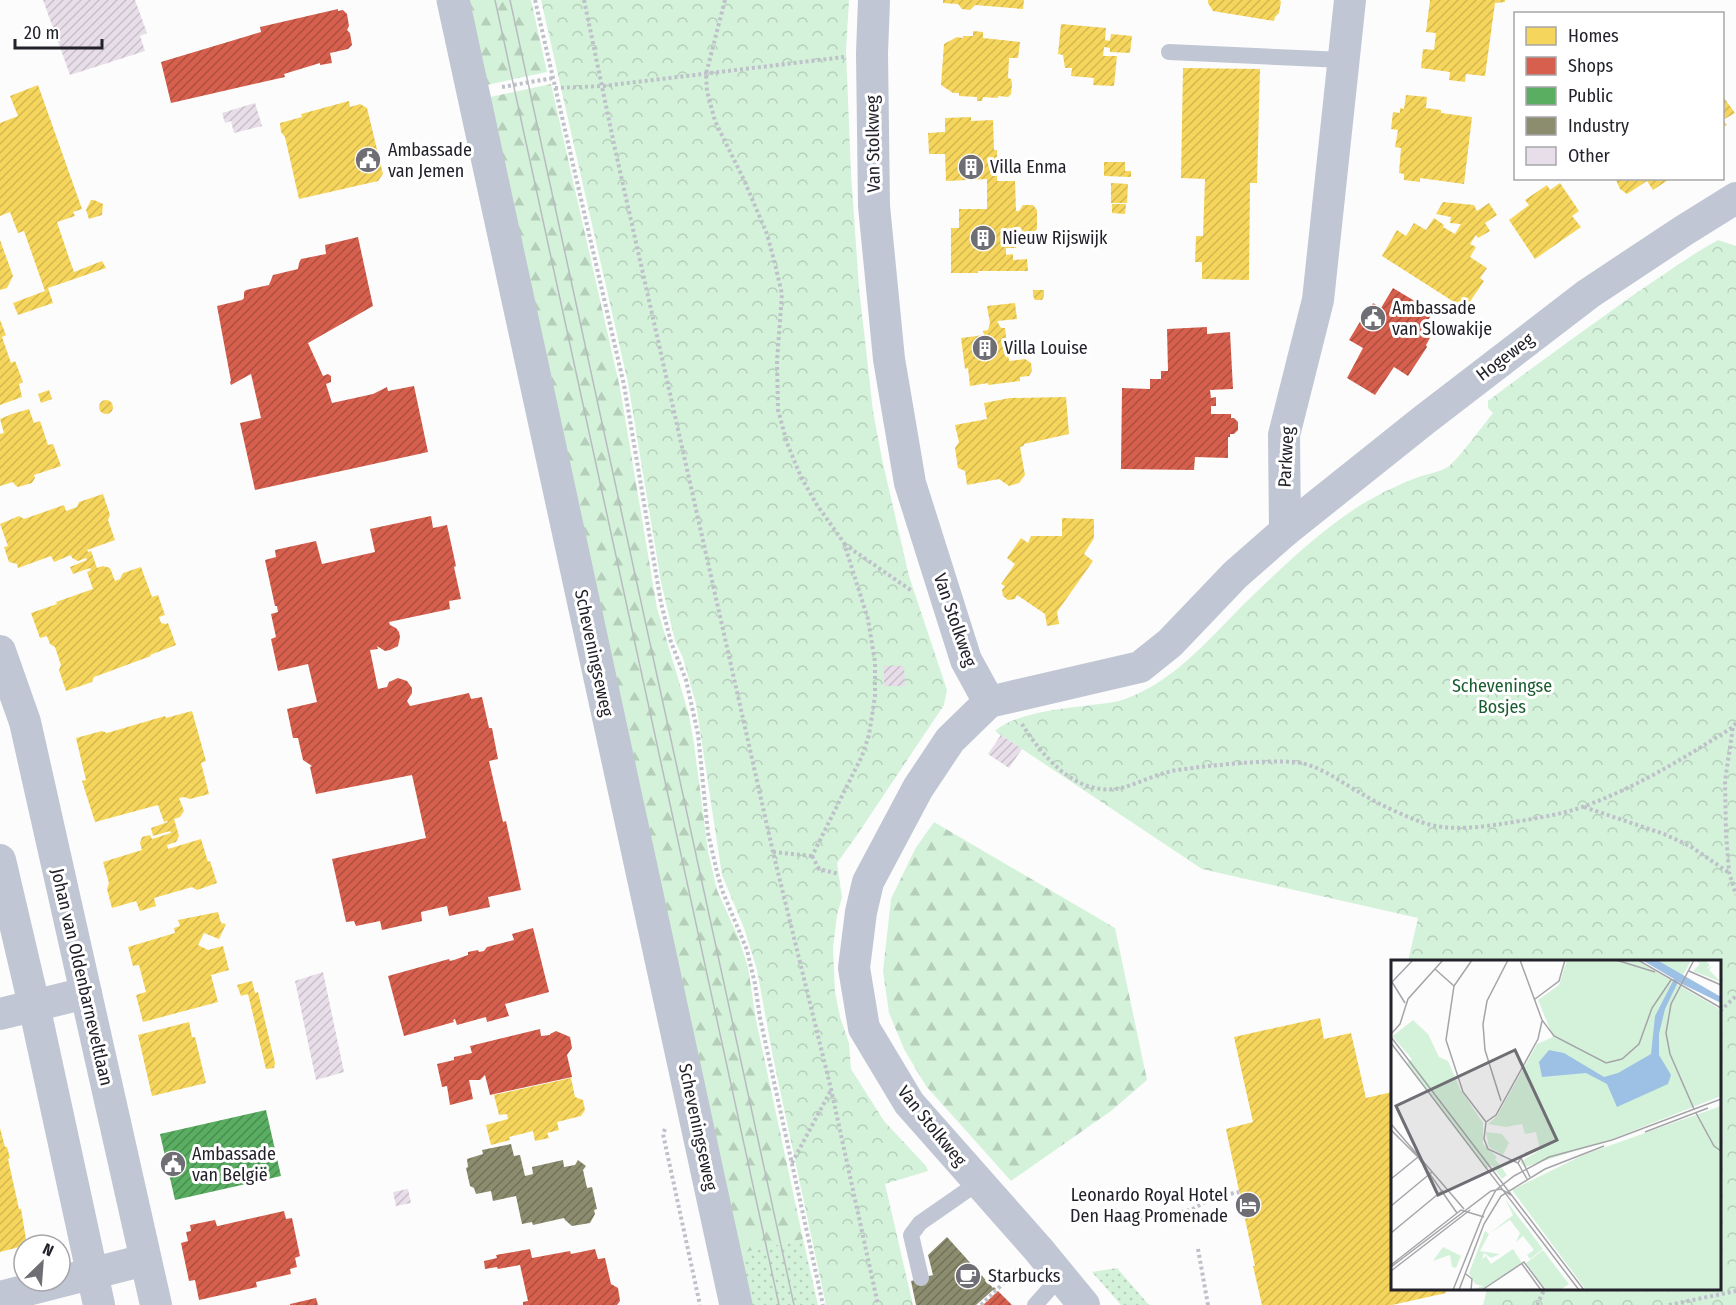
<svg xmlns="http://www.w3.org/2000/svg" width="1736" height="1305" font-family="'Fira Sans Condensed',sans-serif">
<defs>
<pattern id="grass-dots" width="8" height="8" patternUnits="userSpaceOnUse" patternTransform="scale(1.5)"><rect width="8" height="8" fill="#d4f2da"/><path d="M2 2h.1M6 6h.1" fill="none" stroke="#b6cfbb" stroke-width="1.8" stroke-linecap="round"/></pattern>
<pattern id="forest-firs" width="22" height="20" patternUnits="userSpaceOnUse" patternTransform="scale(1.5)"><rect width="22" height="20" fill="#d4f2da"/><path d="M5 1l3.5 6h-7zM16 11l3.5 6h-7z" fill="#b6cfbb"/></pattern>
<pattern id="park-crowns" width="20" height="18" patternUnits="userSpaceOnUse" patternTransform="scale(1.5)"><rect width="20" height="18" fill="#d4f2da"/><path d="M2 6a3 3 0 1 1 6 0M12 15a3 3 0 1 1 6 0" fill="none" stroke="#b6cfbb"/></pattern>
<pattern id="homes-hatch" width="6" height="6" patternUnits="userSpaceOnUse" patternTransform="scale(1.5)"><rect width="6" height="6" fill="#f6d55c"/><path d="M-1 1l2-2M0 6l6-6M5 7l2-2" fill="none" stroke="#d3b750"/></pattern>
<pattern id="shops-hatch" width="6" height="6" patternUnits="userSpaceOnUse" patternTransform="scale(1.5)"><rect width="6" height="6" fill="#d6604d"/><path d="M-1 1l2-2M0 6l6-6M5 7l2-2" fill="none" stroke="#ad4f40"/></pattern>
<pattern id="public-hatch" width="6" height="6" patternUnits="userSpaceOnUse" patternTransform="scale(1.5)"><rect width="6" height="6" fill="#5aae61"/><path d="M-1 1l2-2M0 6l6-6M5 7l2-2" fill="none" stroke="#4a8d50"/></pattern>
<pattern id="industry-hatch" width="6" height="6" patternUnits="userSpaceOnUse" patternTransform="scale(1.5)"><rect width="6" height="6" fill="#8c8c6e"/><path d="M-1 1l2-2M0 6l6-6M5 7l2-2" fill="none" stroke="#72725b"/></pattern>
<pattern id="building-hatch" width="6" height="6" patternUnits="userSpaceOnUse" patternTransform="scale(1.5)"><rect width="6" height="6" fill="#e8dee9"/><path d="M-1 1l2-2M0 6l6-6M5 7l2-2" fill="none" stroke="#c7bec8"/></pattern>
</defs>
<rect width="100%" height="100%" fill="#fcfcfc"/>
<g fill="url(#grass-dots)">
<path d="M803,1239L818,1305H739L728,1256Z"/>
<path d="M1117,1268L1149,1305H1121L1092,1272Z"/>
</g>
<g fill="url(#forest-firs)">
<path d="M459,0H531L547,72L477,87Z"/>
<path d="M551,84L620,388L657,608L689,715L694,744L708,851L717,890L739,939L748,967L756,1020L803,1239L728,1256L481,99Z"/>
<path d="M934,822L1115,928L1147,1080L1111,1111L1011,1181L926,1086L904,1049L889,1013L883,971L891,899L915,849Z"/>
</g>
<g fill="url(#park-crowns)">
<path d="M541,0H849L846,51L851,173L859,288L873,411L882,459L909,576L947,690L944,705L855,838L837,863L842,897L837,915L833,947L835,992L840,1017L849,1043L851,1069L884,1121L926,1166L928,1171L885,1184L913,1305H826L773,1057L757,970L744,928L722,875L696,704L683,658L675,641L661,582L628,383Z"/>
<path d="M1718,240L1736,246V1305H1483L1487,1289L1720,1288V962L1408,961L1418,918L1202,869L995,731C1022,708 1084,708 1119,701C1171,685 1206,642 1244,604C1274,575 1309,541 1343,517C1365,501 1390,488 1416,478C1425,474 1437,473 1446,468C1454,465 1485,423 1493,413L1488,408V401C1534,366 1582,332 1629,298C1659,278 1687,257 1718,240Z"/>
</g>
<g fill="url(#homes-hatch)">
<path d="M943,0H1024L1023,9L975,5L970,10L962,9L958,4L943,3Z"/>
<path d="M1208,0H1280L1281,2L1279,13L1275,17L1274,21L1213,11L1208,3Z"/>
<path d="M1430,0H1505V2L1495,3L1485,76L1466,74L1465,82L1449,80L1450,72L1421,68L1423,49L1434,50L1436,33L1426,32Z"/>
<path d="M1061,24L1106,28L1105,40L1110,41L1111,34L1132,36L1130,53L1110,52V48L1104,47L1103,56H1117L1114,86L1093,85L1094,78L1071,76L1072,68H1065L1063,55L1058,54Z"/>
<path d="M973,31L983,32V38L1020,42L1018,58H1009L1008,78L1011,79L1012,84L1011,94L1008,97L998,96V98L983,97L982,101H977V97L959,96V93H953L941,85L944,44L957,37L963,38V36H973Z"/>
<path d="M1183,68L1260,69L1257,183H1250L1249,280L1202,279V262H1195L1196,236H1203L1205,179L1181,178Z"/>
<path d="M38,85L82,209L73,212L75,216L57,222L69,258L74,272L102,261L106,268L48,288L53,303L18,315L13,303L45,291L24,231L18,233L10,212L0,216V123L18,116L10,96Z"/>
<path d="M1406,95L1427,97L1426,108L1441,110V113L1472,117L1464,184L1420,178V182L1404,180V174L1399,173L1401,148L1395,147L1398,130L1391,129L1393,112L1400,113V108L1404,109Z"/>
<path d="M1722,95L1735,113L1723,120L1727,125L1722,128Z"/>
<path d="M349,101L350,107L360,104L367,108L383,174L378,181L299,199L285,137L281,132L280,123L302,117L301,114Z"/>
<path d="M971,117V121L993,120L994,150H997V181H1015L1016,211H1019L1023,205H1033L1037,210V229L1033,233H1024L1020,227H1016V248H1006V255L1013,254V260L1027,259L1028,271H978V273H951V228H959V209H987V179L946,181L945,154H929L928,133L945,132V118Z"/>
<path d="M1104,162H1125V171H1131V177L1104,176Z"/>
<path d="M1615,178H1671L1653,190L1647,181L1627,194L1620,189Z"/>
<path d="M1111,183L1128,184L1127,203H1111Z"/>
<path d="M1560,183L1579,211L1572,216L1581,227L1535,259L1509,220L1529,205L1525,200L1547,185L1550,190Z"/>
<path d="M91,200H94L103,204L102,215L89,219L86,210Z"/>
<path d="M1443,202L1474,205L1477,211L1489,203L1497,215L1485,223L1490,231L1478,238L1476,235L1470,244L1476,247L1470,257L1487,268L1480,278L1484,281L1465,309L1382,256L1397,230L1406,236L1414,223L1426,230L1434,218L1444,225L1443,227L1455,234L1461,224L1450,223L1451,217L1436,214Z"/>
<path d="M1112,204H1126L1125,214L1112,213Z"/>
<path d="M0,240L13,276L7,288L0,290Z"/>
<path d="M1033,290H1044V296L1042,300H1035L1033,296Z"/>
<path d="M1015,303L1017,319L997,321L1001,328H1005L1009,361L1025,359L1031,363L1032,371L1029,376L1020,377V381L988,385V383L970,386L968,368L965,369L961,338L984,335L983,331L988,330L990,323L987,306Z"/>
<path d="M0,320L6,335L2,337L11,363L15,361L23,382L19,384L22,397L0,405Z"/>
<path d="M49,390L52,399L41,403L38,394Z"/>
<path d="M1066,397L1069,434L1024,444V446L1020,447L1025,475L1019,483L1009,486L999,479L967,485L965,471L958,468L955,448L959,442L955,425L987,419L984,403L1010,398Z"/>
<circle cx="106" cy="407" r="7"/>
<path d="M29,409L34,423L40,421L48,445L53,444L61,466L34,475L35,478L32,483L18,487L15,485L13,482L0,486V434L4,433L0,419L12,414Z"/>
<path d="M103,494L110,515L108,520L115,540L87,550L88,552L91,551L97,568L103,566L110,568L115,581L120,579L123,573L141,567L152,597L158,595L165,615L159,617L161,623L165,624L168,623L176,645L150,655L151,656L94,677L92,682L66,691L59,670L61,665L55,647L50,644L47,636L40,638L31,613L57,604L56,602L93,589L87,572L91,570L90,568L73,574L70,567L87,560L86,558L78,561L72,558L71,555L54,562L51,556L18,568L17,564L9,562L4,547L8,546L0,524L19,516L24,519L64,505L66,511L77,507L79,502Z"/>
<path d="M1062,518L1094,519V538L1084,554L1093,561L1057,612L1059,624L1047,626L1045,614L1017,595L1015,599L1008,600L1003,596L1002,590L1005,586L1001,584L1015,564L1007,558L1021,538L1028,543L1031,536H1062Z"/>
<path d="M192,711L206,761L201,763L209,794L190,799L184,797L179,798L184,811L180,817L174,819L179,836L176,842L167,845L168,849L201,839L208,862L210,861L217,883L197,890L192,887L154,898L156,906L140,911L136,901L112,908L107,889L109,883L103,862L142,850L140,843L142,837L150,835L152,839L171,833L170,831L153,836L151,828L168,822L167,821L164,822L158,805L95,822L82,781L86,780L76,738L102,731L107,733L165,716L166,718Z"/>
<path d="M218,912L221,923L226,924L219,939L204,933L198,945L208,950L223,946L229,970L211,975L218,1002L143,1022L136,995L146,992L139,965L133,966L128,947L175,933L174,928L180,926L178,920Z"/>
<path d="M252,981L255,993L258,992L275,1063L274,1068L266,1069L248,994L241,996L237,985Z"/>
<path d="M1320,1018L1324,1039L1351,1033L1366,1098L1392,1092V1288H1445L1446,1293L1392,1305H1262L1253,1266H1255L1226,1129L1253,1122L1234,1037Z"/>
<path d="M189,1022L192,1037H195L206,1083L152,1096L138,1035Z"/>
<path d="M571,1078L575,1097L583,1100L585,1110L581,1116L557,1122L559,1130L547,1133L549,1138L535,1141L533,1131L509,1137L510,1140L491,1145L486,1125L508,1119L507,1114L499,1115L494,1095Z"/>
<path d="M0,1128L5,1147H7L10,1158L8,1159L19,1209H21L27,1245L0,1252Z"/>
</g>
<g fill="url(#shops-hatch)">
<path d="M338,9V11L343,10L347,14L349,26L347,30L350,33L352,45L348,49L330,53L332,63L320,65V63L284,74L285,77L171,103L161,62L261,32L260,27Z"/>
<path d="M358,237L373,306L308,343L323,376L328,374L331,376V382L326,384L332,403L373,394L387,387L388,391L414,386L428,452L255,490L240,423L261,418L251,374L231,385L230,382L231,381L217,306L242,300L244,298V292L246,290L269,285L273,275L298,269L299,263L301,259L326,254L325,245Z"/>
<path d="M1393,288L1433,312L1421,332L1430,338L1426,345L1427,347L1408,376L1394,367L1375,395L1347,378L1363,348L1349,340L1367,310L1369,311L1373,303L1381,308Z"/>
<path d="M1207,327V334L1230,332L1233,389L1210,390L1211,398L1216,397V406H1211V414H1231V418H1234L1238,422V430L1234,434H1230V437H1228V458L1195,457L1194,470L1121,469L1122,388L1150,389V379H1161V371H1168L1167,329Z"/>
<path d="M431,516L433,528L447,525L456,566L454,567L461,599L449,601L450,609L389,622L390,625L396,628L399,632L400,637L398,646L390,650L385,651L377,646L378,649L370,650L378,689L387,687L389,682L398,678L407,681L412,688V693L407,701L410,706L469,693L471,699L482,697L489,728H492L498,759L489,761L503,822L506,821L521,890L488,897L490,907L449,916L447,906L421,912L422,921L382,930L380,921L356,926L354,921L346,922L332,859L426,838L412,775L316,794L310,767L312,766L303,760L298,738H293L287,709L317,702L308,664L278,671L271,639L276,637L271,614L278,612L277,606H275L265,560L276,557L275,550L316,541L322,564L375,552L370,529Z"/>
<path d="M533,928L549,992L505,1004L509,1016L487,1022L486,1017L457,1025L455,1019L453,1020L454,1022L404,1036L388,976L449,959L450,961L454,960L468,955V952L478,950L479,952L484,951L487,947L514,940L512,934Z"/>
<path d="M540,1029L541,1036L550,1035V1034L556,1031L570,1037L572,1048L567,1055L572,1077L490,1095L485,1075L480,1080H469L473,1099L450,1105L447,1086L442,1087L437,1064L454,1060V1057L472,1053L470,1046Z"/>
<path d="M284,1211L286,1219L292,1218L300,1256L295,1258L297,1267L290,1269L291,1274L256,1282L257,1287L199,1300L195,1280L189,1281L181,1243L188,1241L186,1232L191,1231L190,1225L215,1220L217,1226H218Z"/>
<path d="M530,1249L532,1258L570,1251L571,1254L595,1249L598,1259L605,1258L611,1284L618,1288L620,1301L617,1305H523V1302L528,1301L520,1265L498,1269L497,1267L485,1269L484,1261L497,1258L496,1255Z"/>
<path d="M998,1291L1012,1305H983Z"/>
<path d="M316,1298L318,1305H290V1304Z"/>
</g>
<path fill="url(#public-hatch)" d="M266,1110L281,1176L175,1200L160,1134Z"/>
<g fill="url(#industry-hatch)">
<path d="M511,1144L514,1156L520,1155L525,1176L533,1174L532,1167L563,1160L564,1167L575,1165L578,1160L586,1166L583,1170L587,1188L592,1187L597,1209L594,1210L595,1214L590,1223L572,1226L565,1220L564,1218L533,1225L532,1222L522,1224L516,1196L493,1201L491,1191L476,1194L474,1188L470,1186L466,1168L468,1167L467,1159L483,1154L482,1150Z"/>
<path d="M947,1237L993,1288L994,1287L996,1289L994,1291L993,1290L976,1305H916L911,1281L933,1275L928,1255Z"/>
</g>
<g fill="url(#building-hatch)">
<path d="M43,0H135L147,33L140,36L145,51L70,75Z"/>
<path d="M255,103L262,126L234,133L231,121L225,123L222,113Z"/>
<path d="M884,666H904L905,686H884Z"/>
<path d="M1001,735L1022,749L1009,768L988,754Z"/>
<path d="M323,972L344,1072L316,1080L295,981Z"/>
<path d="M408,1189L411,1203L396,1206L393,1192Z"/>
</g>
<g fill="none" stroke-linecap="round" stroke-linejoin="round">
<g stroke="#bec1ca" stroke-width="4" stroke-dasharray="3 3" stroke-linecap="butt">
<path d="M535,0L624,385L661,603L671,642L686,680L698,734L708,833L717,872L722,890L747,950L755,984L760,1018L823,1305"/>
<path d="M584,0L615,149L773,852L831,1089L878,1305"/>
<path d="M725,0L706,74L707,91L715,121L744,180L767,234L775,264L782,294L777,361L778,410L787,443L801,477L817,505L844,543L868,619L875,662V696L869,735L862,756L812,856"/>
<path d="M502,87L553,78"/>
<path d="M555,88L603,86L844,57"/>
<path d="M844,544L912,591"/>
<path d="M1736,723L1733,727L1725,781L1726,833L1729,872L1736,895"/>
<path d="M1022,724C1042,756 1077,798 1121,788C1137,784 1152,776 1168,772C1178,769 1189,769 1199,767C1230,764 1263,760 1294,762C1318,764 1339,781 1359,792C1378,804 1400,814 1421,822C1446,831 1475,828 1501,824C1527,820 1561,815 1585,806C1637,787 1686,757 1733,727"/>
<path d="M1584,807L1664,834L1690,846L1728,872"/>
<path d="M773,852L812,856"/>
<path d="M812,856L819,869L839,874"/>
<path d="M1720,1011L1736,996"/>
<path d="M665,1129L663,1134L700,1305"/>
<path d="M792,1163L831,1090"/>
<path d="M1113,1209L1132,1221L1191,1210L1212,1198L1239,1192"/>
<path d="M1198,1249L1208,1305"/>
<path d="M981,1305L1017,1270"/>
<path d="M1537,1305L1545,1288"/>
<path d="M1669,1305L1736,1291"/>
</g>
<g stroke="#c0c6d3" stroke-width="16">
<path d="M1169,52L1343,60"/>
<path d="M921,1278L911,1235L920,1223L979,1182"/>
<path d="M1035,1305L1061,1276"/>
</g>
<g stroke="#c0c6d3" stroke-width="32">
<path d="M874,0L872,53L874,206L889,359L910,483L966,660L989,702"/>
<path d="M1285,531L1284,435L1318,300L1350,0"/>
<path d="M0,651L25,722L156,1305"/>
<path d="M989,702L1140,667L1170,643L1235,575L1285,531L1424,420L1588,294L1683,231L1736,198"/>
<path d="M989,702L950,740L918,788L868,882L861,912L854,968L864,1028L909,1103L1038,1249L1084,1305"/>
<path d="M0,860L34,1005L99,1305"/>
<path d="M0,1014L86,993"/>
<path d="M0,1297L145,1260"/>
</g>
<path stroke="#c0c6d3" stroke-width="33" d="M453,0L736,1305"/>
<g stroke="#b8bbc0" stroke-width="1.5">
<path d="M495,0L779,1305"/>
<path d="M510,0L794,1305"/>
</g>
</g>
<defs>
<g id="civic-disc" transform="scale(1.35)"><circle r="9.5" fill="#6f6e74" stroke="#fff"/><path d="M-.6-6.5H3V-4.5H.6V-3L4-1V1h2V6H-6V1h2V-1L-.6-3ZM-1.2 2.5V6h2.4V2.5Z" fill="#fff"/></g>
<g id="building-disc" transform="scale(1.35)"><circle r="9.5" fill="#6f6e74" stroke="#fff"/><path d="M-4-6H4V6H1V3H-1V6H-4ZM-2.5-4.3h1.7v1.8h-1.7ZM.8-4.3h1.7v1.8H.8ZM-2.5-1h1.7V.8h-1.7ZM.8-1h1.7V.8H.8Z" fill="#fff"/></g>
<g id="hotel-disc" transform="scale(1.35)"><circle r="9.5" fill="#6f6e74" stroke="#fff"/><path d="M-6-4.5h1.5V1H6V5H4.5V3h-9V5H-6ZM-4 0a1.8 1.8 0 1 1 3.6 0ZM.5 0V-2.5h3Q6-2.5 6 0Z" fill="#fff"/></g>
<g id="cafe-disc" transform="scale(1.35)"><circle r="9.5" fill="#6f6e74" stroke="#fff"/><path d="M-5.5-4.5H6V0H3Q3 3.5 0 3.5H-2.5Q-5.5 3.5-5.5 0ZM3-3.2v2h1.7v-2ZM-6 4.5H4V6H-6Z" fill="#fff"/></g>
</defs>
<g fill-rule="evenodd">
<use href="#civic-disc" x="368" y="160"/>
<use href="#building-disc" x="971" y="167"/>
<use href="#building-disc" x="983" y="238"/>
<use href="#civic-disc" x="1373" y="318"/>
<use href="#building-disc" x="985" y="348"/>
<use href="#civic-disc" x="173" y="1164"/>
<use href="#hotel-disc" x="1248" y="1205"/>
<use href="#cafe-disc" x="968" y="1276"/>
</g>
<g text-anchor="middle" stroke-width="6" stroke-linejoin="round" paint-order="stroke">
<g font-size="18" fill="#23212a" stroke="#fff">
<text transform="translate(873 144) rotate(-91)" y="6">Van Stolkweg</text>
<text transform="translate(1505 357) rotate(-37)" y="6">Hogeweg</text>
<text transform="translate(1286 457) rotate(-87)" y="6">Parkweg</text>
<text transform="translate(955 620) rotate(71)" y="6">Van Stolkweg</text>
<text transform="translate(594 653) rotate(78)" y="6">Scheveningseweg</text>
<text transform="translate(82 977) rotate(77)" y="6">Johan van Oldenbarneveltlaan</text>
<text transform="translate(932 1126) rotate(51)" y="6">Van Stolkweg</text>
<text transform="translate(698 1127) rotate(78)" y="6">Scheveningseweg</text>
</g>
<g font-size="18" fill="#23212a" stroke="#fff" text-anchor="start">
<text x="388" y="156">Ambassade<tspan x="388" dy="21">van Jemen</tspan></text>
<text x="990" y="173">Villa Enma</text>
<text x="1002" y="244">Nieuw Rijswijk</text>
<text x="1392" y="314">Ambassade<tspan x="1392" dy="21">van Slowakije</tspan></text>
<text x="1004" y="354">Villa Louise</text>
<text x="192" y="1160">Ambassade<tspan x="192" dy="21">van België</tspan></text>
<text x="1228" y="1201" text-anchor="end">Leonardo Royal Hotel<tspan x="1228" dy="21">Den Haag Promenade</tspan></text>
<text x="988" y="1282">Starbucks</text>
</g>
<g font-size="18" fill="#195c2f" stroke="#fff">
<text x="1502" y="692">Scheveningse<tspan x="1502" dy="21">Bosjes</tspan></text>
</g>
</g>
<g transform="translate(1391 960)">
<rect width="330" height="330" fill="#fcfcfc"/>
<path d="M94,271L98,274L89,291L109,294L100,298L93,293L91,299L95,296L100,304L122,289L131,303L90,330H81L92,326L84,324L78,313ZM52,287L70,296L65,308L61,307L59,295L42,301Z" fill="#d4f2da"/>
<path d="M304,0H314L319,5L315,9L321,6L318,10L330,22L302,11L309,4ZM4,74L48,132L41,137L16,103L21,99L1,76ZM65,123L92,163L89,179L103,203L95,209L41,137ZM95,172L111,174L118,183L112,195L98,187ZM114,239L152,289L139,299L136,295L143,290L132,276L125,282L129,273L119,260L99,273L122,255Z" fill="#d4f2da"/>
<path d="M176,0H245L330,50V136L221,179L134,207L129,202L149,190L145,172L134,174L131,164L115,167L97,164L106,156L146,84L162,77L147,40L168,25ZM259,0H300L291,17ZM22,60L37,74L48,97L57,101L73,138L92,163V184L106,197L104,199L116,215L111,219L3,75ZM330,146V330H195L121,230L192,195ZM152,290L178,324L169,330H155L135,303Z" fill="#d4f2da"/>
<path d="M251,0H266L330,37V43L287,22L274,49L268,74V95L280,115L277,124L226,147L216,124L195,113L151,117L148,102L158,90L173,93L213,117L227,113L260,94L264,56L283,19Z" fill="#9dc0e5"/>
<path fill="none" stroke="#a5a4a8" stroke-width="1.5" d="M81,0L63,26L55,80L72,132L95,162M129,0L151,60L163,76L215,103L231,99L248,84L261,48L280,20M225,0L264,12M247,0L330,48M44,9L63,26M298,11L330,25M144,39L168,21L174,0M14,43L1,22L22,0M0,74L9,64L17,39L52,0M0,77L193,330M0,83L188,330M110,141L94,90L92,64L96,41L117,0M303,149L279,94L275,73L280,44L303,0M305,153L323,186L330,191M95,162L105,155L147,79L151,61M95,162L93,179L97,189L127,203L136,219M0,164L73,249M0,170L27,197L66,253M254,172L317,148M127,203L130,198L139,217M0,219L27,197M0,246L41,212M0,273L52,230M131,304L150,330M0,305L70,250L93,257M0,307L100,231L110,229L120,235M0,311L79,250M75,314L81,319L80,330M62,330L94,250L105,230L123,216L158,197L221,180L330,139M68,330L93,264L110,236L154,209L213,186M91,330L133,302L154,330"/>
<path fill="#6f6e74" fill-opacity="0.15" stroke="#6f6e74" stroke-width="3" d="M124,90L166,180L47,235L5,146Z"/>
<rect width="330" height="330" fill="none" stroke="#23212a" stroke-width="3"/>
</g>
<rect x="1514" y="12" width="210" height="168" fill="#ffffff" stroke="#a7a6aa" stroke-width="1.5"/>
<rect x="1526" y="27" width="30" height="18" fill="#f6d55c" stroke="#a7a6aa" stroke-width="1.5"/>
<text x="1568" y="42" font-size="18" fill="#23212a">Homes</text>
<rect x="1526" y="57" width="30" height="18" fill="#d6604d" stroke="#a7a6aa" stroke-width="1.5"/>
<text x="1568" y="72" font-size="18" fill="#23212a">Shops</text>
<rect x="1526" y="87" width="30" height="18" fill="#5aae61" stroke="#a7a6aa" stroke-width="1.5"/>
<text x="1568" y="102" font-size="18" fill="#23212a">Public</text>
<rect x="1526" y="117" width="30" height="18" fill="#8c8c6e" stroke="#a7a6aa" stroke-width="1.5"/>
<text x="1568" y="132" font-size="18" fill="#23212a">Industry</text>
<rect x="1526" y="147" width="30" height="18" fill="#e8dee9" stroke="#a7a6aa" stroke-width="1.5"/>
<text x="1568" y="162" font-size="18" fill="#23212a">Other</text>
<g transform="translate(42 1263) rotate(25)"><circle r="28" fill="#ffffff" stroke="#a7a6aa" stroke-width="1.5"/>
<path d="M0-4.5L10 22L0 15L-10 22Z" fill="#6f6e74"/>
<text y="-9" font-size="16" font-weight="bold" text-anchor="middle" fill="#23212a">N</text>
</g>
<path d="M15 39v9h87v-9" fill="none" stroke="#23212a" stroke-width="3"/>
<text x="24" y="39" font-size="18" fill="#23212a" stroke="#ffffff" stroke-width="4.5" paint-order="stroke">20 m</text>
</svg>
